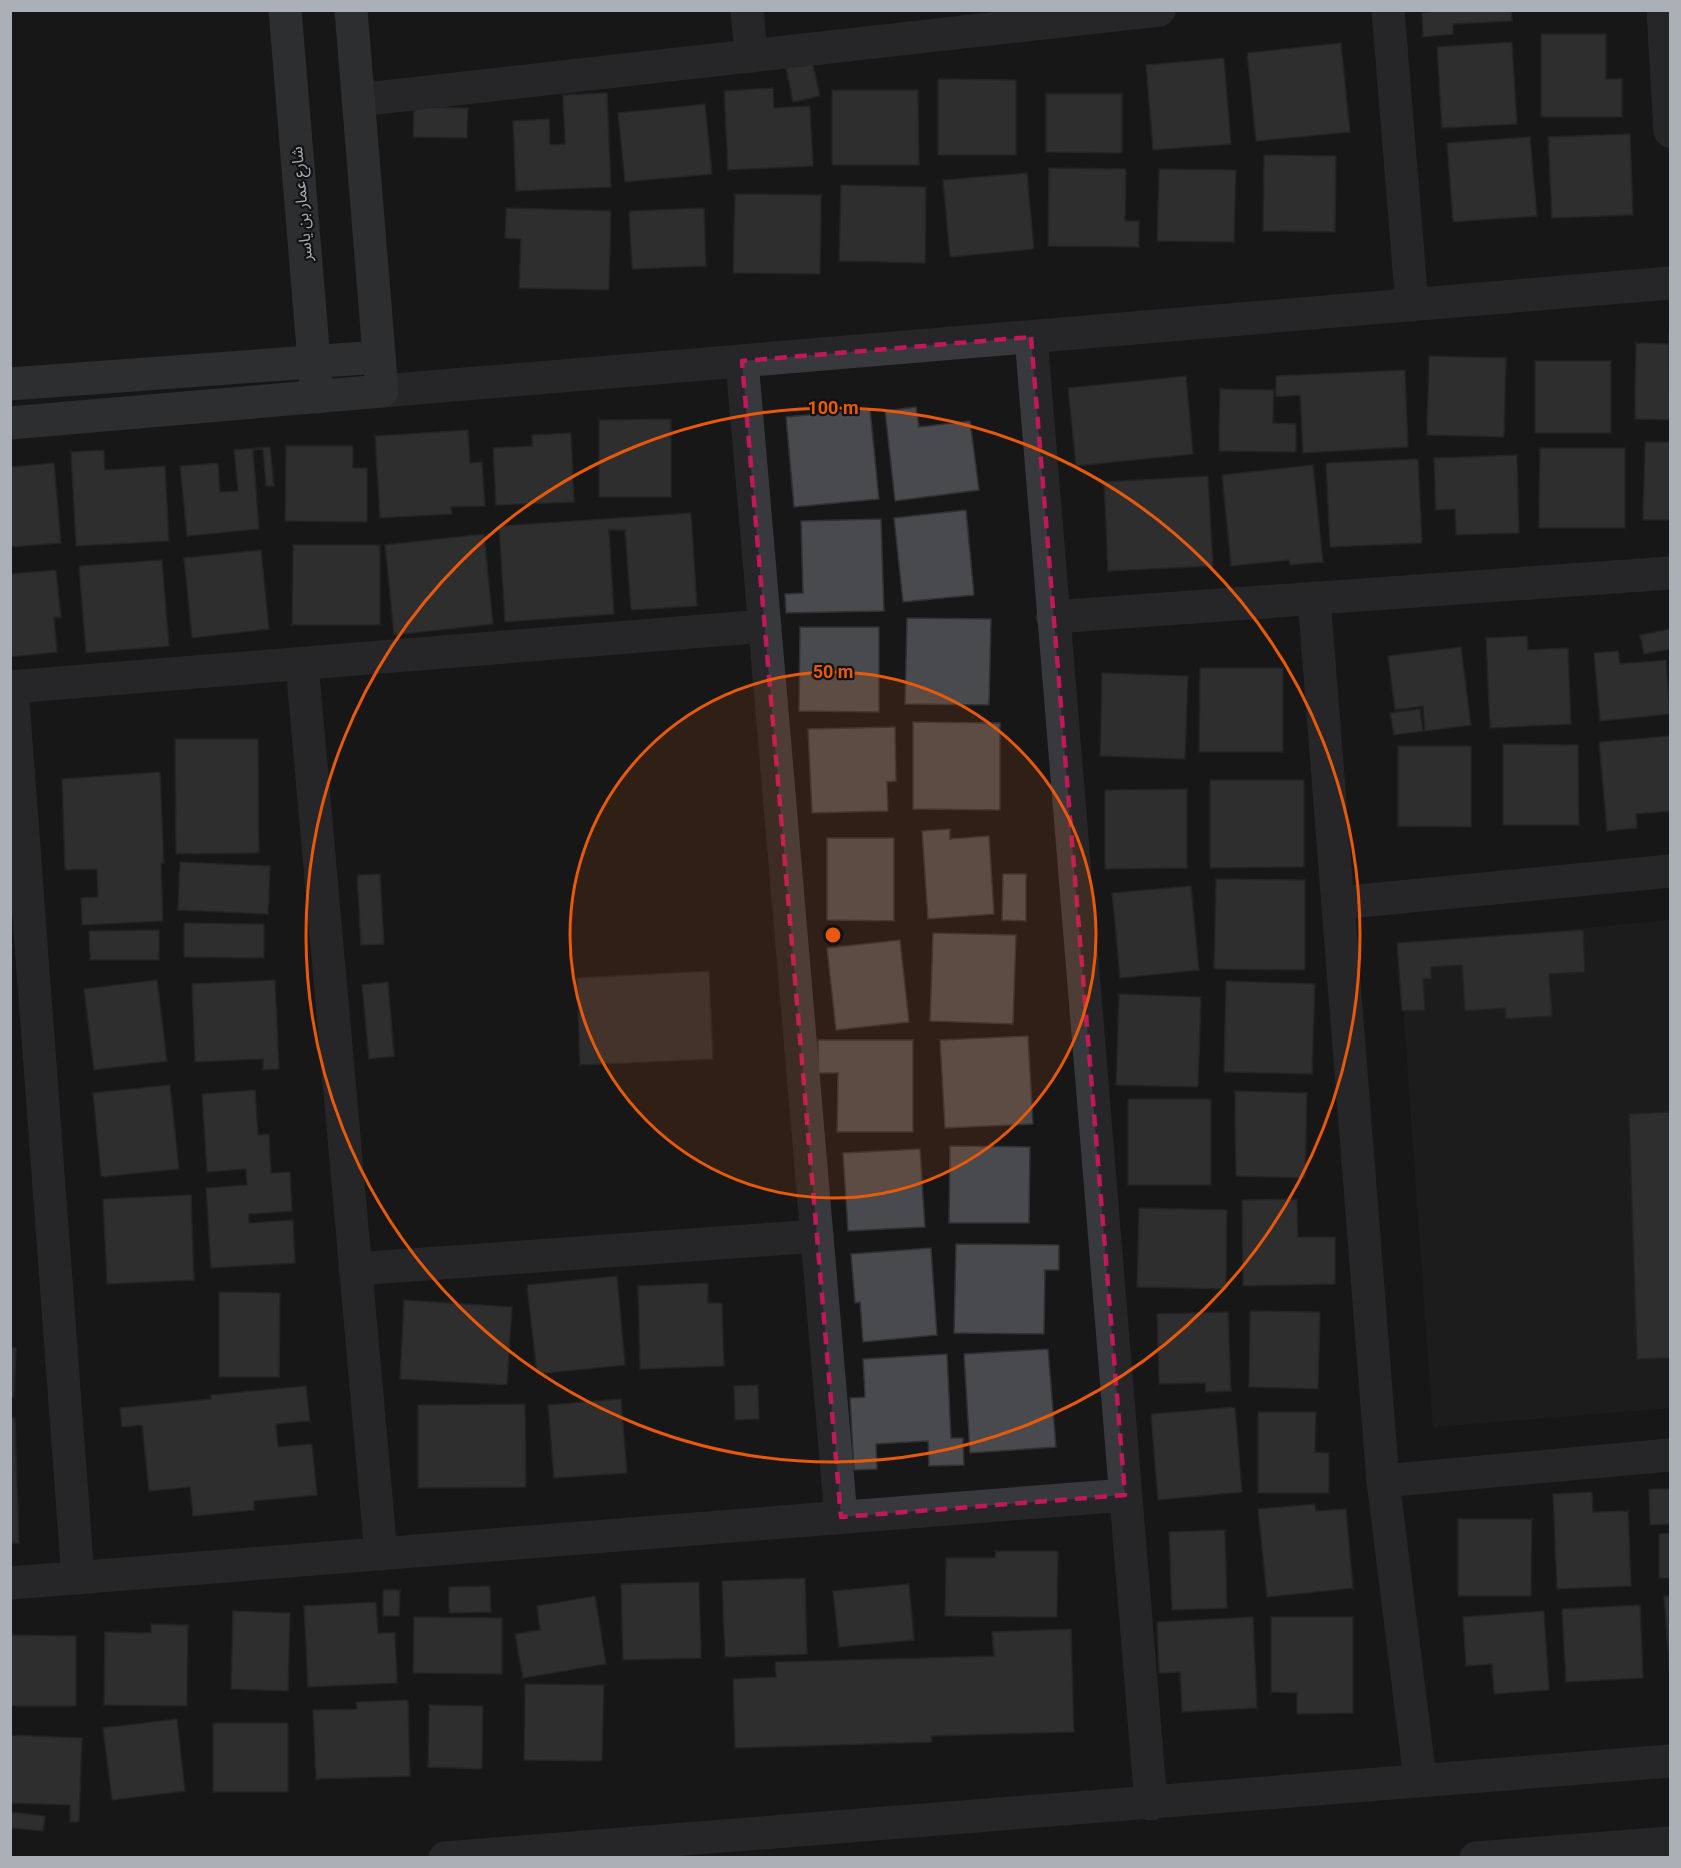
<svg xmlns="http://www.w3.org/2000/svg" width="1681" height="1868" font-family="Roboto,'Noto Sans Arabic',sans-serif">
<rect width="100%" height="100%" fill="#171718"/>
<path fill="#232325" d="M1670,920V1408L1433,1427L1399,946Z"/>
<g fill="#494a4d" stroke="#313134" stroke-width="1.5">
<path d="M1440,10H1511L1512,21L1453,24V34L1423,37L1422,13Z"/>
<path d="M1541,34H1606V79H1622V117H1541Z"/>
<path d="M1512,42L1517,124L1442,128L1437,47Z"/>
<path d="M1341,43L1350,132L1256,141L1247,53Z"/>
<path d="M1224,58L1231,144L1153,150L1146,65Z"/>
<path d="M812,62L820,96L793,102L786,68Z"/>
<path d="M938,79L1016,80V155H938Z"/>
<path d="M773,88L774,108L810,106L813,166L728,170L724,91Z"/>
<path d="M832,90H918L919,165H832Z"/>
<path d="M607,93L611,187L516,191L513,121L549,119L550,145L565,144L563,95Z"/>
<path d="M1046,94H1122V153L1046,152Z"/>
<path d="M705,104L712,174L625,182L618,113Z"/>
<path d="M414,107L468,108L467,138L413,137Z"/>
<path d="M1630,134L1633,215L1552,218L1548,137Z"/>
<path d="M1530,137L1537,216L1453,222L1447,143Z"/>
<path d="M1264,155L1336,156L1335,232L1263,231Z"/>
<path d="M1049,168L1126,169L1125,221H1139V247L1048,246Z"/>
<path d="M1159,169L1236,170L1234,242L1157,241Z"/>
<path d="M1027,173L1034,249L950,257L943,180Z"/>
<path d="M841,185L926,187L925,263L839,261Z"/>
<path d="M735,194L821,195L820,274L733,273Z"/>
<path d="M506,208L611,211L609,290L519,288L521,239L505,238Z"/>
<path d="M704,208L706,266L632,269L629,211Z"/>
<path d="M1669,333L1670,420L1635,419L1636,343L1669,344Z"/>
<path d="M1429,356L1506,358L1504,437L1427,435Z"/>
<rect x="1535" y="361" width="76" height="72"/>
<path d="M1405,370L1408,447L1303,453L1300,395L1276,397V376Z"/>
<path d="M1186,376L1193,454L1076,466L1068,388Z"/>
<path d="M1220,389L1274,390L1273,423L1296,424V452L1219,451Z"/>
<path d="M916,407L919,427L970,421L979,490L895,501L885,411Z"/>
<path d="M870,409L879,499L794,507L786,417Z"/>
<path d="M671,419V497H599V420Z"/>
<path d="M468,430L470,463L482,462L485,506L451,507L452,514L380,518L375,436Z"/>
<path d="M571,433L574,502L496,505L493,448L532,446V435Z"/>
<path d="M1645,442H1670V520H1643Z"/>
<path d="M286,446H353V468H367V522L285,521Z"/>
<path d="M270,447L274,486H266L263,449L253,450L259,529L187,536L180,466L218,463L220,492L238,491L234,450Z"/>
<path d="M1540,448H1625V528H1539Z"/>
<path d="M104,450L105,470L165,466L169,541L76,546L71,452Z"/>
<path d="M1517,455L1519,533L1456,535L1455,509L1436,510L1434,458Z"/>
<path d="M1418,459L1422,543L1330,547L1326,463Z"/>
<path d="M54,463L61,543L10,547V467Z"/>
<path d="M1313,465L1323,562L1290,565L1289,560L1231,566L1222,475Z"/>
<path d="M1208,476L1213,566L1108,571L1104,482Z"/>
<path d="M966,510L974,595L903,602L894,518Z"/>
<path d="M691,513L697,606L631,610L625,530H609L614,614L505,622L499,526Z"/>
<path d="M881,519L884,611L786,613L785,594L803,593L801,521Z"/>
<path d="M484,534L493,624L394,635L385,545Z"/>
<path d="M293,545H380V625H292Z"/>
<path d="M261,550L269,629L192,638L184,558Z"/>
<path d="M162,560L169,646L86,653L79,566Z"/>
<path d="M56,570L61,617L54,618L57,652L10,657V574Z"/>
<path d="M907,618L991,619L989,705L905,704Z"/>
<path d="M800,627H879V712L799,711Z"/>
<path d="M1670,629V649L1644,654L1640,635Z"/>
<path d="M1527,636L1528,650L1568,648L1571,724L1490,728L1486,638Z"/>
<path d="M1461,647L1471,725L1425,731L1423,706L1395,710L1388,656Z"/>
<path d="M1618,651L1620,664L1666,660L1670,714L1600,721L1594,653Z"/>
<path d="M1200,668H1283V752H1199Z"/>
<path d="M1102,673L1188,676L1185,759L1100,756Z"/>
<path d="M1420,709L1423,731L1394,735L1390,713Z"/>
<path d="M913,722L1000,723V810L913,809Z"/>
<path d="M895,727L896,781L887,782L888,811L812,813L808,729Z"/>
<path d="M1670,736V811L1636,814L1637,828L1607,831L1599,742Z"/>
<path d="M175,739H258L259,853L176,854Z"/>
<path d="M1503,744L1578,745L1579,825H1503Z"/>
<path d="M1398,746H1471V827L1398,826Z"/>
<path d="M160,772L164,863H161L163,921L82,925L81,898L98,897L97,869L65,870L62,779Z"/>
<path d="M1210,780H1304V867L1210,868Z"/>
<path d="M1187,789V868L1105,869V790Z"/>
<path d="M950,829V839L989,836L994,914L928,919L922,831Z"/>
<path d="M827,838H894V921L827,920Z"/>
<path d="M180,862L270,866L268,914L178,910Z"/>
<path d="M380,874L384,944L361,945L357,875Z"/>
<path d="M1003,874H1026V921L1002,920Z"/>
<path d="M1216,879L1305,880V970L1214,969Z"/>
<path d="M1191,886L1199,970L1120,978L1112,893Z"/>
<path d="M184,923L264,924V958L184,957Z"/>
<path d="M159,930V960H90L89,931Z"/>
<path d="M1583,930L1585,972L1549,974L1552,1016L1506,1019L1505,1008L1465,1011L1462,965L1431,967V979H1423L1425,1010L1402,1011L1397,943Z"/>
<path d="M933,933L1016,935L1013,1024L930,1021Z"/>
<path d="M900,940L909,1022L836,1030L827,948Z"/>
<path d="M709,971L713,1059L580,1065L577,978Z"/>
<path d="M157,980L167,1061L94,1070L84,989Z"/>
<path d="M275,980L279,1069L263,1070V1059L195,1062L192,984Z"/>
<path d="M1226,981L1315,984L1312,1074L1224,1072Z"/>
<path d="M388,982L394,1056L369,1059L362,985Z"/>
<path d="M1119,994L1201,997L1198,1087L1116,1085Z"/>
<path d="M1028,1036L1033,1124L945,1128L940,1040Z"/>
<path d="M818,1040H913V1132H837L838,1073H818Z"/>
<path d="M170,1085L179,1169L101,1177L93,1093Z"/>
<path d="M255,1090L258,1135L269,1134L271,1173L290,1172L292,1211L249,1214V1223L293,1220L295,1263L211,1268L206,1188L247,1185L246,1169L207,1172L202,1094Z"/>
<path d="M1235,1091L1307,1093L1305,1178L1236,1176Z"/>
<rect x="1128" y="1099" width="83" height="86"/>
<path d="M1670,1112V1358L1637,1359L1629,1114Z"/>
<path d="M950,1146L1030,1147L1029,1223H949Z"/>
<path d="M920,1149L925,1227L848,1231L843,1153Z"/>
<path d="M191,1195L194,1280L107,1284L103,1199Z"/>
<path d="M1297,1199L1298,1237H1335V1284L1243,1286L1242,1200Z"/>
<path d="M1139,1208L1227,1210L1226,1289L1137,1287Z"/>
<path d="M956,1244L1059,1245V1270H1045L1044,1334L954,1333Z"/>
<path d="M931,1248L937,1335L863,1342L860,1302L855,1303L851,1254Z"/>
<path d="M617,1276L625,1365L537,1374L527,1285Z"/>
<path d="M708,1283V1303H722L724,1366L640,1369L638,1286Z"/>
<path d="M219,1292L280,1293L279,1377H219Z"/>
<path d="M404,1300L512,1307L507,1385L400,1379Z"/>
<path d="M1250,1311L1320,1312L1318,1389L1249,1387Z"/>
<path d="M1228,1312L1231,1391L1206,1392L1205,1383L1159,1384L1157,1314Z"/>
<path d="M10,1347L16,1348L14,1397H10Z"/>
<path d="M1048,1349L1056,1447L970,1453L964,1354Z"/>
<path d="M947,1354L951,1438H963L964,1465L929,1466L928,1441L876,1444L877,1469L854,1470L850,1398L865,1397L863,1359Z"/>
<path d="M758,1385L759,1419L735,1420L734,1386Z"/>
<path d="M306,1386L310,1421L276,1424L278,1447L312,1444L317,1495L254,1501V1510L193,1516L190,1487L149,1491L142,1425L122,1427L120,1408L211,1399V1395Z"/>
<path d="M621,1399L627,1473L554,1478L548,1405Z"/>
<path d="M525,1404L526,1487L418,1488V1405Z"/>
<path d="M1235,1407L1242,1492L1158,1500L1151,1414Z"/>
<path d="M1258,1412H1316L1315,1452L1329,1453V1493H1258Z"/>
<path d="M10,1418H15L19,1543H10Z"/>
<path d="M1649,1489H1670V1524L1650,1525Z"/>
<path d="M1592,1492L1593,1512L1628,1511L1631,1586L1557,1589L1553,1494Z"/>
<path d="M1315,1504L1316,1511L1346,1509L1353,1588L1267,1597L1258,1509Z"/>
<path d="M1458,1519H1532L1531,1596H1458Z"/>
<path d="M1225,1530L1227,1608L1172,1610L1169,1532Z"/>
<path d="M1670,1533V1578H1659V1534Z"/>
<path d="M996,1551H1058L1057,1617L945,1616L946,1558H995Z"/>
<path d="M805,1578L807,1654L725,1657L722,1581Z"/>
<path d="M699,1582L701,1658L623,1660L621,1584Z"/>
<path d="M909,1584L914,1640L839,1647L833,1591Z"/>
<path d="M490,1586L491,1612L449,1613V1587Z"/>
<path d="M383,1590H400L399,1616H383Z"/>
<path d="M595,1596L606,1664L523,1678L515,1634L540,1630L537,1606Z"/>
<path d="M1664,1596H1670V1678Z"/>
<path d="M376,1602L378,1633H395L397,1683L308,1687L304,1606Z"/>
<path d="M1640,1605L1643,1678L1566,1682L1562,1609Z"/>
<path d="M233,1611L290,1613L288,1691L231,1689Z"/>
<path d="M1544,1611L1549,1690L1494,1694L1492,1664L1466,1666L1463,1617Z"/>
<path d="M414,1617L502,1618V1674L413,1673Z"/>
<path d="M1253,1617L1257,1708L1182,1712L1180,1672L1159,1673L1157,1622Z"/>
<path d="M1271,1617H1353V1713L1297,1714V1693L1271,1692Z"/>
<path d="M151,1624L188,1625L187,1706L104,1705L105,1632L151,1633Z"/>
<path d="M1071,1629L1074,1732L931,1736L932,1742L735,1748L733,1679L776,1677L775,1662L994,1656L992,1632Z"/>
<path d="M10,1635L76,1636V1706H10Z"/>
<path d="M525,1684L604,1685L602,1761L524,1760Z"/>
<path d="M408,1700L410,1776L316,1779L313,1710L357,1709L356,1702Z"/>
<path d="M429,1705L483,1706L482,1769L428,1767Z"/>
<path d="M177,1719L185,1791L112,1800L103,1728Z"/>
<rect x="213" y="1723" width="75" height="69"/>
<path d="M10,1735L82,1738L79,1822H70V1805L10,1803Z"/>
<path d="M10,1812L45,1816L43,1831L10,1828Z"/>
</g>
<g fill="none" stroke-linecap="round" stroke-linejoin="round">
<g stroke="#38393d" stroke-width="33">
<path d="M747,10L751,56"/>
<path d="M1388,10L1412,305"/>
<path d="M1663,10L1670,131"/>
<path d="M358,100L1159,10"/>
<path d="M1031,337L1151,1804"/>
<path d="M742,361L841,1517"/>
<path d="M382,391L1670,283"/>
<path d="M1314,598L1383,1481L1420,1779"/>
<path d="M1053,617L1670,573"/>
<path d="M302,664L381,1554"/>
<path d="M10,687L765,626"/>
<path d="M12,687L78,1578"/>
<path d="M1338,903L1670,871"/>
<path d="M355,1269L817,1236"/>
<path d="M1383,1481L1670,1455"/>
<path d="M10,1583L1125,1495"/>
<path d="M445,1858L1670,1761"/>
<path d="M1476,1858L1670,1843"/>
</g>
<g stroke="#46494c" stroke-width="33">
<path d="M285,10L317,397"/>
<path d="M10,384L378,357"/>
<path d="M10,423L382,391L351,10"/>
</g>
</g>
<path d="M0 0H1681V1868H0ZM1031,337L1125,1495L841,1517L742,361Z" fill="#171718" fill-opacity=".55" fill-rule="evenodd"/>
<path fill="none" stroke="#c2185b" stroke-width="4.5" stroke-dasharray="12 8" stroke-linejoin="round" d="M1031,337L1125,1495L841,1517L742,361Z"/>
<circle cx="833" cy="935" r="263" fill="#e8590c" fill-opacity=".12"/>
<g fill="none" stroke="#e8590c" stroke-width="3">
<circle cx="833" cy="935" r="263"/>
<circle cx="833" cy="935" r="527"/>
</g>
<g text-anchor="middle" stroke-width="4.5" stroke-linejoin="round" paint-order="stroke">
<g font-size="16" fill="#aab0b6" stroke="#111213">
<text transform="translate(301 204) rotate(-95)" y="6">شارع عمار بن ياسر</text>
</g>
</g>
<circle cx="833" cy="935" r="9" fill="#e8590c" stroke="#111213" stroke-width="3"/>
<g font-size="18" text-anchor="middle" font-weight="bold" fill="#e8590c" stroke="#111213" stroke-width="4.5" stroke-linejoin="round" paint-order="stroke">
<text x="833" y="414">100 m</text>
<text x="833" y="678">50 m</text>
</g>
<rect width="1681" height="1868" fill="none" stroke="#aab0b6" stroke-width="24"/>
</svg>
